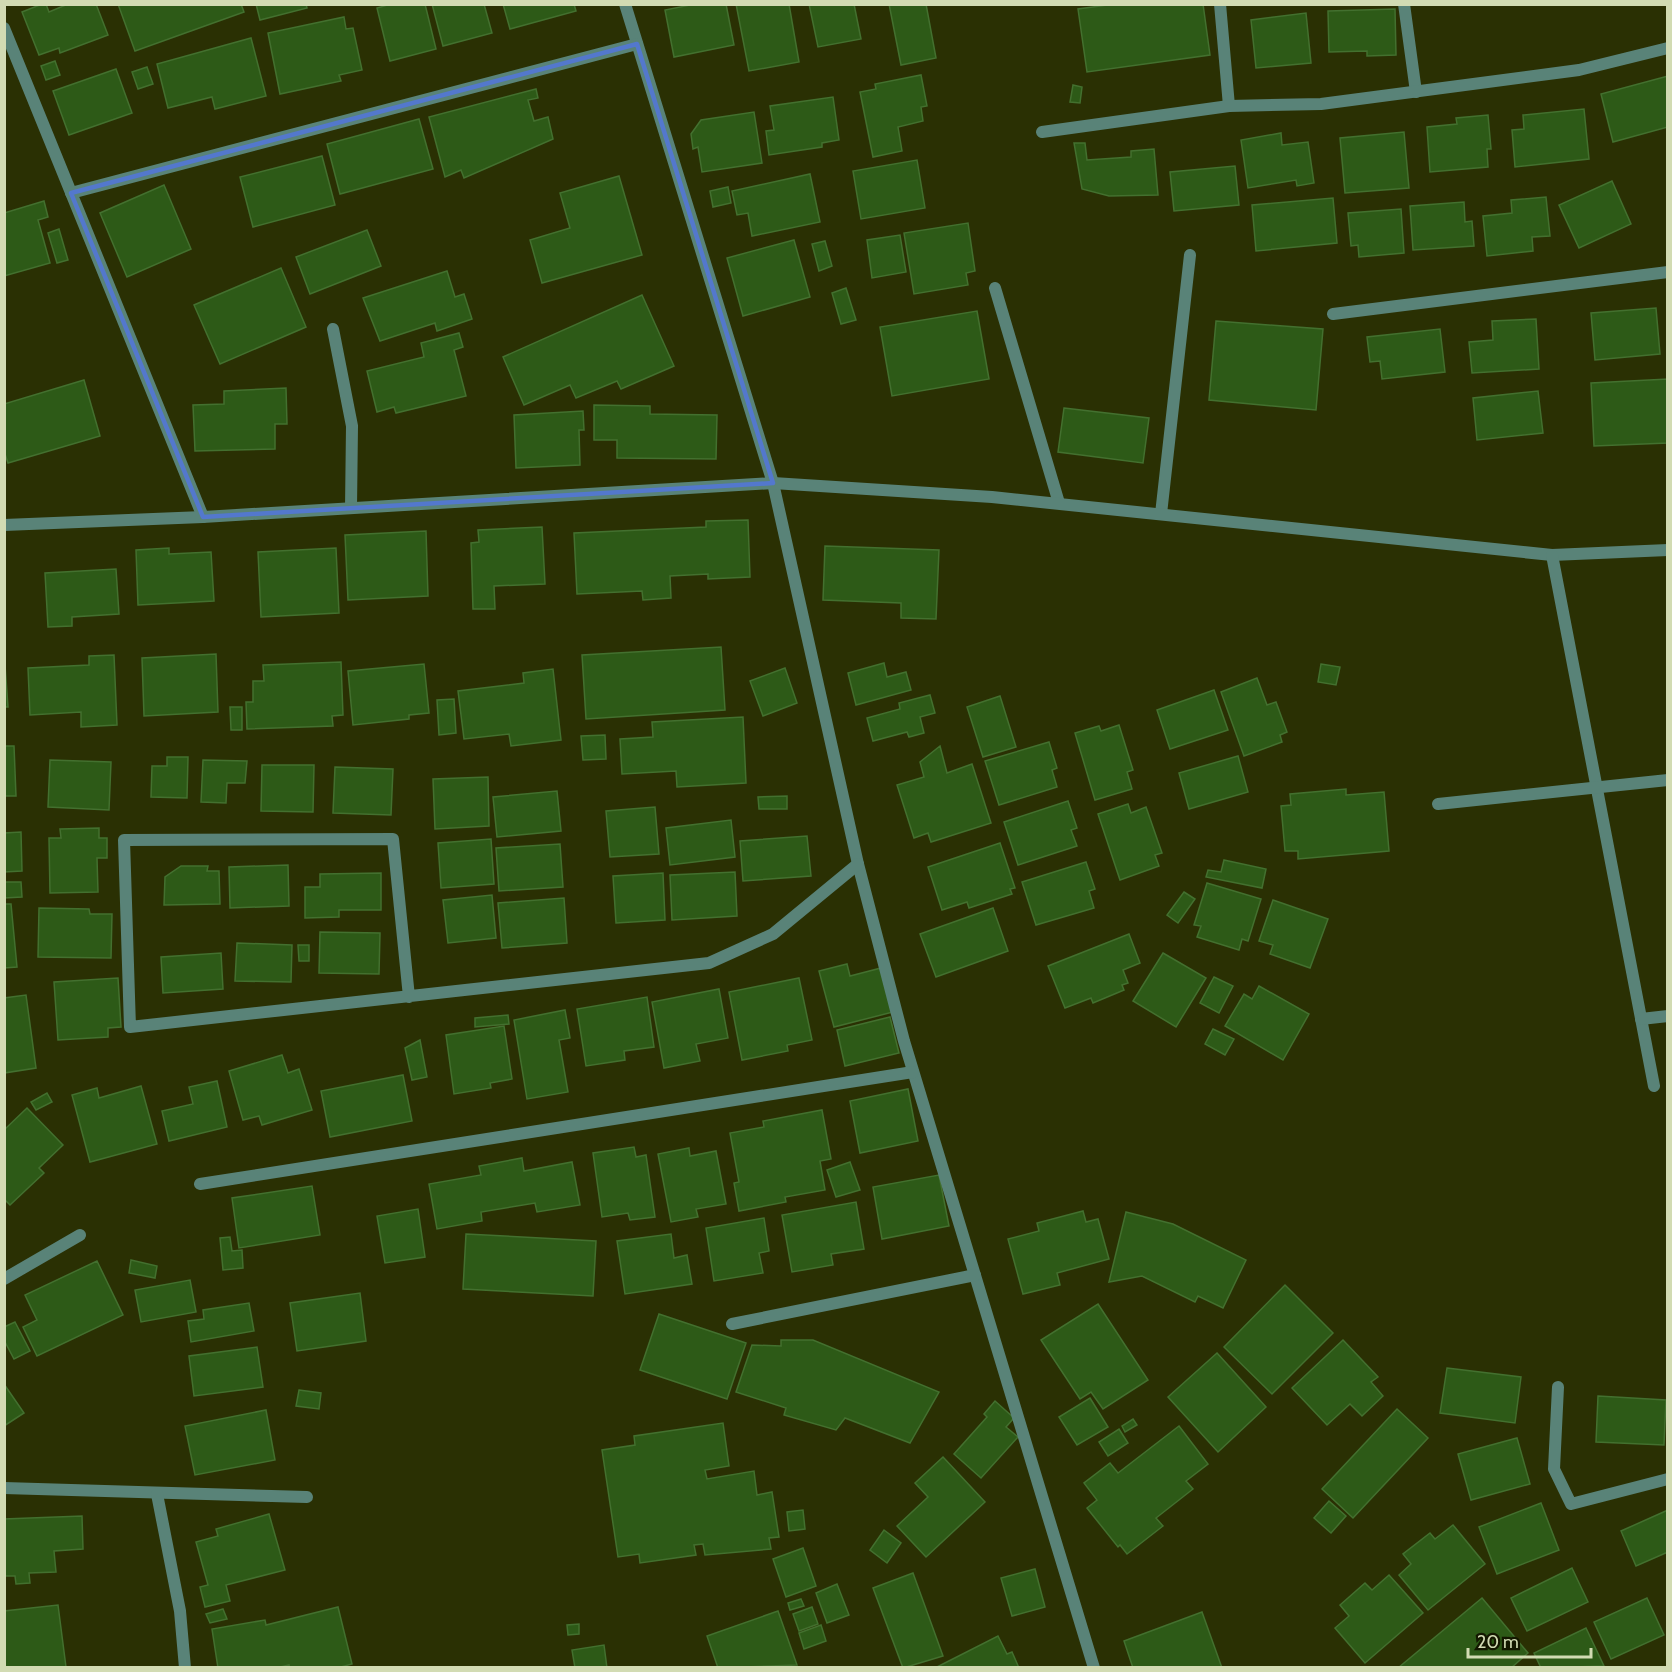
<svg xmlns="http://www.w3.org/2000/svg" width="1672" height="1672" font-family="Cabin,sans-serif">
<rect width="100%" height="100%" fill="#2a3003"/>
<g fill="#2d5a17" stroke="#43702f" stroke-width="1.5">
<path d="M42,4H46L49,12L68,4H96L108,35L60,53L59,48L39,55L22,12Z"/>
<path d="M118,4H241L244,12L135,51Z"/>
<path d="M256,4H306L307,8L260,20Z"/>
<path d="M391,4H425L436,49L390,61L377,8Z"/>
<path d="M432,4H484L492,33L443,46Z"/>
<path d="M503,4H574L576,11L510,29Z"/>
<path d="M695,4H726L734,45L674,57L665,10Z"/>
<path d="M736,4H789L799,62L749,71Z"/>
<path d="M809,4H854L861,39L818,47Z"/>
<path d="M889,4H926L936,58L901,65Z"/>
<path d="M1115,4H1203L1210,55L1087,72L1078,9Z"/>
<path d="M1395,9L1396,55L1367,56V51L1329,52L1328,11Z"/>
<path d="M1306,13L1311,63L1256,68L1251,20Z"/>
<path d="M344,17L346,29L353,28L362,70L339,75L341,81L280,94L268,33Z"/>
<path d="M251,38L266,96L215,109L212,97L168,108L157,64Z"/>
<path d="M55,61L60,75L46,80L41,66Z"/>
<path d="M147,67L153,84L138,89L132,72Z"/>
<path d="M116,69L132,113L69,135L53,91Z"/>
<path d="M921,75L927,106L921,107L923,121L898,127L902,151L873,157L860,92L876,89L875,84Z"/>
<path d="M1668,76V127L1613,142L1601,94Z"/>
<path d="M1073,85L1082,87L1080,103L1070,102Z"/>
<path d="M536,89L538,98L528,100L534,121L548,117L553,139L464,178L461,170L445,177L429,117Z"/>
<path d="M833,97L839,140L822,143V147L769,155L766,131L774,130L770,106Z"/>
<path d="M1584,109L1589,159L1515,167L1512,130L1524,129L1523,115Z"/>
<path d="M754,112L762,163L702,172L698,147L693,149L691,134L701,120Z"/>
<path d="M1488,115L1491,149H1487L1488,167L1430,172L1427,127L1457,124L1456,118Z"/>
<path d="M419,119L433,169L340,194L327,144Z"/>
<path d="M1404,132L1409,188L1345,193L1340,138Z"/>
<path d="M1281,133L1282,145L1308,142L1314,183L1297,186L1296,180L1248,188L1241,140Z"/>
<path d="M1074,143H1085L1087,160L1131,157V151L1154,149L1158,195L1109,196L1082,189Z"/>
<path d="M322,156L335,205L253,227L240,177Z"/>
<path d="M917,160L925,208L861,219L853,171Z"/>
<path d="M1235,166L1239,205L1174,211L1170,172Z"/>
<path d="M810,174L820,222L752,236L748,213L737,215L732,191Z"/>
<path d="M619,176L642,255L542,283L530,240L570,228L560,193Z"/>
<path d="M1612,181L1631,224L1579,248L1559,205Z"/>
<path d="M164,185L191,249L127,277L100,213Z"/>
<path d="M728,187L731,203L713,207L710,191Z"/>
<path d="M1546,197L1550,236L1532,237L1533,251L1487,256L1483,216L1512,213L1511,200Z"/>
<path d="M1333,198L1337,243L1256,251L1252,205Z"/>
<path d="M44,201L48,217L38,220L50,263L4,276V213Z"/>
<path d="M1464,202L1465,222L1472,221L1474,246L1413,250L1410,206Z"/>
<path d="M1401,209L1404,253L1359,257L1358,245L1351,246L1348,213Z"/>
<path d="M968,223L975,271L966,273L968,285L914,294L904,233Z"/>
<path d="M59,229L68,260L57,263L48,233Z"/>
<path d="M367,230L381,266L310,294L296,257Z"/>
<path d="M900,235L906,272L872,278L867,240Z"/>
<path d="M794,240L810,297L743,316L727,258Z"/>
<path d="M825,241L832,266L819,271L812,244Z"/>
<path d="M281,268L306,327L220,364L194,305Z"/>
<path d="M447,271L455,297L464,294L472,319L437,331L435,323L380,341L363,298Z"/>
<path d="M846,288L856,320L841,324L832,293Z"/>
<path d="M642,295L674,366L621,389L617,381L576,398L570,385L524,405L503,357Z"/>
<path d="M1656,308L1660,354L1595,360L1591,313Z"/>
<path d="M977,311L989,379L892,396L880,327Z"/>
<path d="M1536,319L1539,369L1472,373L1469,342L1493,340L1492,321Z"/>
<path d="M1216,321L1323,329L1316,410L1209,400Z"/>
<path d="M1440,329L1445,372L1382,379L1380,361L1370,362L1367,337Z"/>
<path d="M459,333L463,347L454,350L466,396L396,413L394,407L377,412L367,371L424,357L421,343Z"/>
<path d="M1668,379V443L1594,446L1591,383Z"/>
<path d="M84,380L100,436L8,463L4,451V404Z"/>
<path d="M286,388L287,424H275V449L195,451L193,405L224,404V391Z"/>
<path d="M1538,391L1543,433L1477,440L1473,398Z"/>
<path d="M594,405L650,406V414L717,415L716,459L617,458V440H594Z"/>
<path d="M1064,408L1149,418L1143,463L1058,452Z"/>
<path d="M583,411L584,430H579L580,465L516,468L514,415Z"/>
<path d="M748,520L750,577L708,579V574L670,576L671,598L643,600L642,591L577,594L574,533L706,527V521Z"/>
<path d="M542,527L545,584L494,586L495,609H473L471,543L479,542L478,530Z"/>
<path d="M426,531L428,596L348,600L345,535Z"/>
<path d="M825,546L939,550L936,619L901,618V603L823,600Z"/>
<path d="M169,548V554L211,552L214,601L138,605L136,550Z"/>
<path d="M336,548L339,613L261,617L258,552Z"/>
<path d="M116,569L119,614L72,617V626L48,627L45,573Z"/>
<path d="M721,647L725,710L586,719L582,655Z"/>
<path d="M4,651L8,707H4Z"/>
<path d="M216,654L218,712L144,716L142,658Z"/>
<path d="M114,655L117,725L81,727V712L30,715L28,668L89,665V656Z"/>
<path d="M341,662L343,715L332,716L333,726L247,729L246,702H253V681H264L263,665Z"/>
<path d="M884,663L887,677L906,672L911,690L856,705L848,673Z"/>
<path d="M424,664L429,713L409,715V719L353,725L348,671Z"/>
<path d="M1321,664L1340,667L1336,685L1318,682Z"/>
<path d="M785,668L797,703L763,716L750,681Z"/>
<path d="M553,669L561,740L511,746L509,734L464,739L458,691L524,683L523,673Z"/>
<path d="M1257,678L1267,705L1276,702L1287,732L1280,735L1282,742L1244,756L1221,692Z"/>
<path d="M1214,690L1228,730L1170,749L1157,710Z"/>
<path d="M930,695L935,713L920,717L924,733L909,737L907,732L873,741L867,718L900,709L899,703Z"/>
<path d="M1000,696L1016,747L983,757L967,707Z"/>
<path d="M454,699L456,733L439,735L437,700Z"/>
<path d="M230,707H242V730H231Z"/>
<path d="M743,717L746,783L677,787L676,771L622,774L620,739L653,737L652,722Z"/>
<path d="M1119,725L1133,770L1127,772L1132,789L1095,800L1075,733L1099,726L1101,731Z"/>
<path d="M605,735L606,759L583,760L581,736Z"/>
<path d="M1049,742L1057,768L1052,770L1057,787L999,805L985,761Z"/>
<path d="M4,746H14L16,796H4Z"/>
<path d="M940,746L947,773L972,764L991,823L931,842L928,833L914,838L897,785L924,777L920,762Z"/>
<path d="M1238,756L1248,792L1189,809L1179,773Z"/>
<path d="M167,757H188L187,798L151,797L152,766H167Z"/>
<path d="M50,760L111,762L109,810L48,807Z"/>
<path d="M203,760L247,761L245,783H227L226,803L201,802Z"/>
<path d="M262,765H314L313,812L261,811Z"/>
<path d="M335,767L393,769L391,815L333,813Z"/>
<path d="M488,777L489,826L435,829L433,779Z"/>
<path d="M1346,789V795L1384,792L1389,851L1298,859V851H1285L1281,806L1291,805L1290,794Z"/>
<path d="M557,791L561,831L497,837L493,797Z"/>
<path d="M787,796V809H759L758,797Z"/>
<path d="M1068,801L1077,828L1071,830L1077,846L1018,865L1004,822Z"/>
<path d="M1128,804L1131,813L1146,807L1162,853L1155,855L1159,866L1120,880L1098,814Z"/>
<path d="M655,807L659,854L610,857L606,811Z"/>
<path d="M731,820L735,857L670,865L666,828Z"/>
<path d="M99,828V838H107V858H97L98,892L50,893L49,838H61L60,829Z"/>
<path d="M21,832L22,871L4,872V833Z"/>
<path d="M807,836L811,876L743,881L740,841Z"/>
<path d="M491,839L494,884L441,888L438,843Z"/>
<path d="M1000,843L1015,888L1010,889L1012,894L969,908L967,902L942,910L928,867Z"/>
<path d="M560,844L563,887L499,891L496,848Z"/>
<path d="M1224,860L1266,869L1262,888L1206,877L1208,870L1221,872Z"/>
<path d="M1086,862L1095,889L1089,891L1094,908L1036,925L1022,882Z"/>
<path d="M288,865L289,906L230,908L229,867Z"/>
<path d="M181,866H208L207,871H219L220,904L164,905L165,877Z"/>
<path d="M735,872L737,916L672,920L670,875Z"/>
<path d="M381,873V910H339V917L305,918V887H320V874Z"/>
<path d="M663,873L665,920L616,923L613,876Z"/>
<path d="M4,882H21L22,897L4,898Z"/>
<path d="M1207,883L1261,899L1248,941L1242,939L1239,950L1197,937L1201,926L1194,925Z"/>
<path d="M1184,892L1195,899L1178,923L1167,915Z"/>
<path d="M492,895L496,938L448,943L443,900Z"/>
<path d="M564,898L567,943L502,948L498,903Z"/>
<path d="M1273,900L1328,919L1310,968L1270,954L1273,945L1259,941Z"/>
<path d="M4,904H11L17,967L4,968Z"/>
<path d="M39,908L89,909L90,914H112L111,958L38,957Z"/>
<path d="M993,908L1008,951L936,977L920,934Z"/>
<path d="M320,932L380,933L379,974L319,973Z"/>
<path d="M1129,934L1140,963L1123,970L1128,983L1122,985L1124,990L1093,1003L1091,998L1065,1008L1048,966Z"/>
<path d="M237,943L292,945L291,982L235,981Z"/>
<path d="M298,945H309V961H299Z"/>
<path d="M221,953L223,989L163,993L161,957Z"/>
<path d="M1163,953L1206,978L1176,1027L1133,1001Z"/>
<path d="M847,964L850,976L881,968L893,1012L834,1027L819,971Z"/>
<path d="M1214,977L1233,986L1219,1013L1200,1003Z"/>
<path d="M118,978L121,1027L108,1028V1037L58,1040L54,982Z"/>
<path d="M799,978L812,1040L787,1045L788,1051L742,1060L729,992Z"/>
<path d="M1259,986L1309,1014L1283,1060L1225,1026L1244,994L1252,999Z"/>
<path d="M719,989L728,1038L696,1044L700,1061L664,1068L652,1002Z"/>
<path d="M26,995L36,1068L4,1073V998Z"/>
<path d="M647,997L654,1047L624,1051L625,1060L586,1066L577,1009Z"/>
<path d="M565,1010L570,1038L559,1040L568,1092L527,1099L514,1020Z"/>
<path d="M508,1015L509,1024L475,1027V1018Z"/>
<path d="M890,1017L899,1053L845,1066L837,1030Z"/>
<path d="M504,1026L512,1079L490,1083L491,1088L454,1094L446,1035Z"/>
<path d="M1213,1029L1234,1039L1225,1055L1205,1044Z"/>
<path d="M420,1040L427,1077L412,1080L405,1048Z"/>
<path d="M282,1055L288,1073L299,1069L312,1110L262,1125L259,1116L243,1120L229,1071Z"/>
<path d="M403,1075L412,1121L330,1137L321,1091Z"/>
<path d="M217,1081L227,1127L169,1141L162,1111L193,1104L189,1087Z"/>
<path d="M141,1086L157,1144L90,1162L72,1095L97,1088L99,1098Z"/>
<path d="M908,1089L918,1141L860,1153L850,1101Z"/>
<path d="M47,1093L52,1102L36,1110L31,1102Z"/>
<path d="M27,1108L63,1145L39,1168L44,1173L10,1205L4,1199V1130Z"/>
<path d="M822,1110L831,1159L820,1161L825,1190L785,1197L786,1202L739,1211L734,1183L739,1182L730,1133L764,1127L763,1121Z"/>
<path d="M634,1147L636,1157L646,1155L655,1217L630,1220L628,1213L602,1217L593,1153Z"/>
<path d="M689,1148L690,1156L716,1151L726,1204L696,1209L698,1217L671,1222L658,1154Z"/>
<path d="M522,1158L524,1171L572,1162L580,1205L537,1212L535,1203L481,1212L482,1221L437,1229L429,1184L481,1175L479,1166Z"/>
<path d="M850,1162L860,1190L836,1197L827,1170Z"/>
<path d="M939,1175L949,1226L882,1239L873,1187Z"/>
<path d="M312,1186L320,1235L239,1248L232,1198Z"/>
<path d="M856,1202L864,1249L831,1254L833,1265L792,1272L782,1215Z"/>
<path d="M418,1209L425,1257L385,1263L377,1216Z"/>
<path d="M1083,1211L1086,1222L1098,1219L1109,1259L1057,1273L1060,1285L1023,1294L1008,1239L1039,1231L1037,1223Z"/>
<path d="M1126,1212L1173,1224L1246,1260L1223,1308L1198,1296L1195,1302L1142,1276L1109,1282Z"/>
<path d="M764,1218L769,1251L759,1253L763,1273L714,1281L706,1228Z"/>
<path d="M466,1234L596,1241L593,1296L463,1289Z"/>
<path d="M671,1234L674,1258L687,1255L692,1284L625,1294L617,1241Z"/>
<path d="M230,1237L232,1251L242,1250L243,1268L223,1270L220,1238Z"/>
<path d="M131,1260L157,1266L155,1278L129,1273Z"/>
<path d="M97,1261L123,1315L37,1356L23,1327L37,1320L25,1295Z"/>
<path d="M190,1280L196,1312L141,1322L135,1290Z"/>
<path d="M1285,1285L1333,1333L1272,1394L1224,1347Z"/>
<path d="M360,1293L366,1341L297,1351L290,1303Z"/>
<path d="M249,1303L254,1331L191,1342L188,1321L204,1319L203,1310Z"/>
<path d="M1098,1304L1148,1380L1103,1409L1091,1392L1080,1399L1041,1340Z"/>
<path d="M659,1314L746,1343L727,1399L640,1370Z"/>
<path d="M15,1322L30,1351L14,1359L4,1340V1327Z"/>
<path d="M781,1340H813L939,1392L910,1443L845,1418L836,1430L784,1415L786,1408L736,1392L752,1345L781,1346Z"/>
<path d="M1343,1340L1378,1377L1371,1382L1383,1396L1362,1416L1350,1404L1327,1425L1292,1388Z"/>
<path d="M257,1347L263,1387L194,1396L189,1356Z"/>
<path d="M1217,1353L1266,1407L1218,1452L1168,1397Z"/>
<path d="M1447,1368L1521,1377L1515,1423L1440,1413Z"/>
<path d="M4,1384L24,1413L4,1426Z"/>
<path d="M299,1390L321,1393L319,1409L296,1406Z"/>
<path d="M1598,1396L1666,1400L1664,1445L1596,1442Z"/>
<path d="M1090,1398L1108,1427L1077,1445L1059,1417Z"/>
<path d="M995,1401L1014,1418L1006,1427L1018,1437L981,1478L954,1454L987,1417L984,1414Z"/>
<path d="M1397,1409L1428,1438L1353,1518L1322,1489Z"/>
<path d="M266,1410L275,1460L195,1475L185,1426Z"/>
<path d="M1133,1419L1137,1425L1125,1432L1122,1426Z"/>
<path d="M723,1423L729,1466L705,1470L707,1479L754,1471L757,1495L772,1492L779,1537L769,1538L771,1549L705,1555L703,1544L694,1545L696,1555L640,1563L639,1554L618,1557L602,1450L635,1445L634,1436Z"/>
<path d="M1179,1426L1208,1464L1186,1481L1193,1489L1156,1518L1163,1526L1127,1554L1120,1545L1118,1547L1087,1508L1097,1500L1084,1483L1110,1463L1118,1473Z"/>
<path d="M1119,1429L1128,1443L1108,1456L1099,1442Z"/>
<path d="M1517,1438L1530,1484L1471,1500L1458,1454Z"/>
<path d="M943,1457L985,1502L926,1557L897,1526L928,1497L915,1483Z"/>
<path d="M1329,1501L1346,1516L1331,1533L1314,1518Z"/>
<path d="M1541,1503L1559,1550L1497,1574L1479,1527Z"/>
<path d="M803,1510L805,1529L789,1531L787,1512Z"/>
<path d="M1668,1510V1552L1636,1566L1621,1531Z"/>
<path d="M269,1514L285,1570L226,1585L230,1601L205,1607L200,1587L208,1585L196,1542L218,1536L216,1529Z"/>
<path d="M82,1516L83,1549L54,1551L56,1572L29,1573L30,1583L16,1584L15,1576H4V1519Z"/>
<path d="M1453,1525L1485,1564L1428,1610L1399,1575L1411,1564L1403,1554L1430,1533L1435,1539Z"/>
<path d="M884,1530L901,1543L887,1563L870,1550Z"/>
<path d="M803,1548L816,1586L786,1597L773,1559Z"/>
<path d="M1572,1568L1588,1602L1527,1631L1511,1598Z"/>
<path d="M1035,1569L1045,1607L1012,1616L1001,1578Z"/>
<path d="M913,1573L943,1656L903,1668L873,1588Z"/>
<path d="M1389,1575L1423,1613L1365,1663L1335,1628L1349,1616L1340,1605L1365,1583L1372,1590Z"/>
<path d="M837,1584L849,1615L827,1623L816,1593Z"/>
<path d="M1482,1598L1528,1653L1511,1668H1398Z"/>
<path d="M1647,1598L1664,1635L1611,1659L1594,1622Z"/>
<path d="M801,1599L804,1606L790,1610L788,1603Z"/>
<path d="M58,1605L66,1667L4,1668V1611Z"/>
<path d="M338,1607L352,1664L337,1668H290L289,1665L276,1668H218L212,1629L265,1620L266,1625Z"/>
<path d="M812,1607L818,1624L799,1631L793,1614Z"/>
<path d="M223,1609L227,1619L210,1623L206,1614Z"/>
<path d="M778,1611L797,1665L718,1668L707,1636Z"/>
<path d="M1202,1612L1222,1668H1133L1124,1641Z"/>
<path d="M579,1624V1634L568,1635L567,1625Z"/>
<path d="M821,1625L826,1641L804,1649L799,1633Z"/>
<path d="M1586,1628L1604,1666L1541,1668L1534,1653Z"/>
<path d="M998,1636L1007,1654L1012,1652L1019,1668H935Z"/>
<path d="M604,1645L607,1668H575L572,1650Z"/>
</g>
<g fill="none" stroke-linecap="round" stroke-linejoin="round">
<g stroke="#598378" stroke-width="12">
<path d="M625,4L773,483L858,864L904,1041L1094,1668"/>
<path d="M1220,4L1229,106"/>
<path d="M1404,4L1416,92"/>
<path d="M4,28L203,517"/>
<path d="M1042,132L1229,106L1321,104L1579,70L1668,48"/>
<path d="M71,193L637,44"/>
<path d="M995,288L1059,503"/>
<path d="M1333,314L1668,272"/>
<path d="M333,329L352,426L351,508"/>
<path d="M1161,514L1190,255"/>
<path d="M4,525L203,517L773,483L992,497L1552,555L1668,550"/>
<path d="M1552,555L1654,1086"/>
<path d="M1438,804L1668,780"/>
<path d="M409,997L393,839L124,840L130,1027L709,963L773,934L858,864"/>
<path d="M1641,1019L1668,1016"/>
<path d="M200,1184L913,1072"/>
<path d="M4,1279L80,1235"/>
<path d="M732,1324L975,1275"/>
<path d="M1558,1387L1554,1469L1571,1504L1668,1479"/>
<path d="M4,1488L307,1497"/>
<path d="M157,1494L180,1611L185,1668"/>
</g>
</g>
<path fill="none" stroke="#5378cd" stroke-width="4.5" stroke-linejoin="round" d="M637,44L773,483L203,517L71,193Z"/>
<rect width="1672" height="1672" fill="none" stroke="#d2dbb3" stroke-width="12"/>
<path d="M1468 1648v9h123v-9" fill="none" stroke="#d2dbb3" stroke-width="3"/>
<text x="1477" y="1648" font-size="18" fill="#d2dbb3" stroke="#131700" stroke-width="4.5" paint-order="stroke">20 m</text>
</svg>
